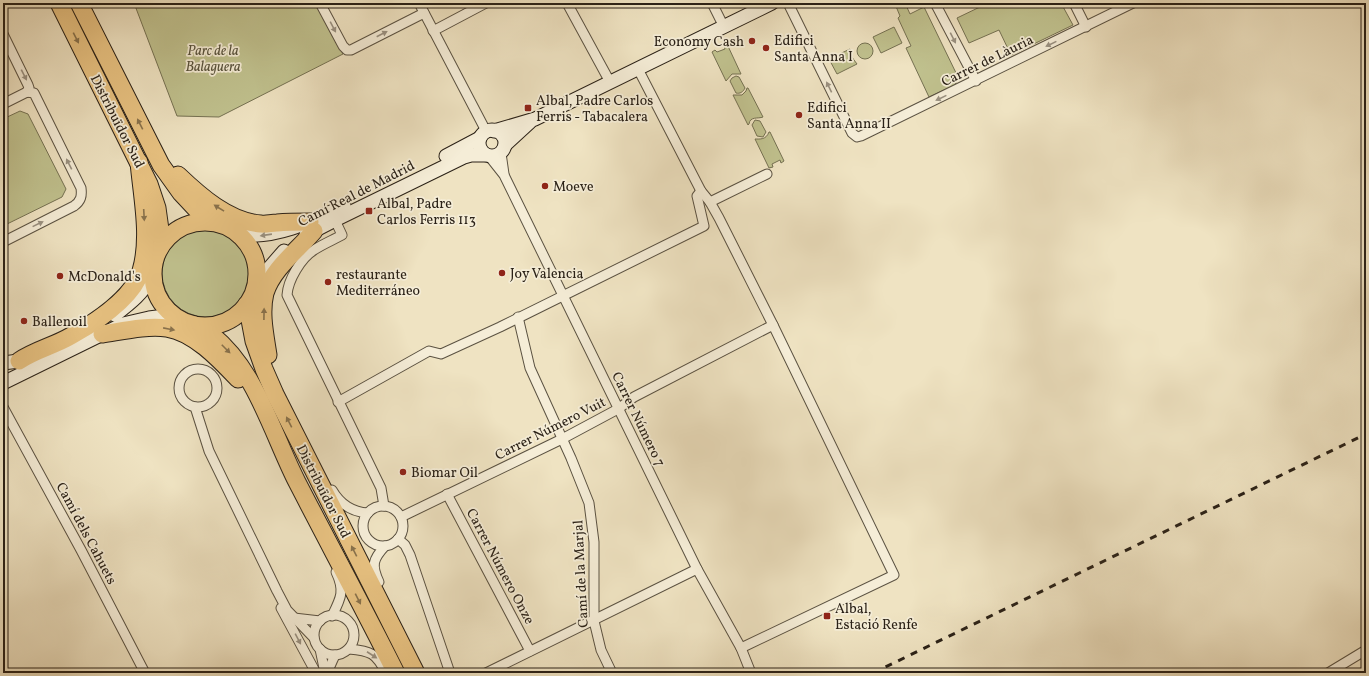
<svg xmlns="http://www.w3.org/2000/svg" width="1369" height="676" font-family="Vollkorn,serif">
<rect width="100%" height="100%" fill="#efe3c2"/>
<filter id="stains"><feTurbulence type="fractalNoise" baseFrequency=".005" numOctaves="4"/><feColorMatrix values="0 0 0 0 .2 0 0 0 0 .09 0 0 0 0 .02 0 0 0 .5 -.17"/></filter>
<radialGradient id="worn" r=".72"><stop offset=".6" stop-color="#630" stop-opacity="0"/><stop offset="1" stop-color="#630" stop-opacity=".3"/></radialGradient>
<g fill="#c0c18e" stroke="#757152">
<path d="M134,3H316L343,54L219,117L177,116Z"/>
<path d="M897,3H905L910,14L924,7L958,77L955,85L929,97L906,48L911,46L898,18L900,16L895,4Z"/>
<path d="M981,3H1061L1073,25L1011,55L999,30L969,43L957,18L982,6Z"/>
<path d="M894,27L902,43L881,53L873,37Z"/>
<circle cx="865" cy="51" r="8"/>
<path d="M727,44L741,74H732L726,81L712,52L715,50L717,52L725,49L724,46Z"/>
<path d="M850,49L851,56L857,64L837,74L829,59Z"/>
<path d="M736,76L739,77L745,88C743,92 740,94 736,93L730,81L732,78Z"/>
<path d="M747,88H748L763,117C758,119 750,116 749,124L748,125L733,95H742L746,91Z"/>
<path d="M20,111L28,114L66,189L62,197L3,226V119Z"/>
<path d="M755,120L760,121L766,132L763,137L757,136L752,125Z"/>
<path d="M769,132H770L784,161L781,163L780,160L772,164L773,167L769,168L755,139C760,139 766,140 769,132Z"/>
<circle cx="206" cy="273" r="44"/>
</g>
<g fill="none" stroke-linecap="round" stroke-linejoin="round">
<g stroke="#5b5242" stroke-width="11">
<g id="street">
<path d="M320,3L343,46L347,50H351L424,13"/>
<path d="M419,3L486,131"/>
<path d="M567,3L610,82"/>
<path d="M712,3L724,27"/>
<path d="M788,3L852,133L857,137L861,136L1133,3"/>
<path d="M935,3L976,81"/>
<path d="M1074,3L1086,27"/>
<path d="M433,31L486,3"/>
<path d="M3,34L28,85L29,88L27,92"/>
<path d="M638,69L701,191L710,202L719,218L773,325L894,575L741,648"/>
<path d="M3,104L27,92"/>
<path d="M501,153L504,174"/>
<path d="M489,156L504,175L697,569L741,648L751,673"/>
<path d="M710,202L767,174"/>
<path d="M335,220L342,235C333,240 323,244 314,250C301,258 288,280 287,295L381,488L384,506"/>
<path d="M3,242L74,206C81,201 82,196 81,188L34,93L27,92"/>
<path d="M518,317L530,368L571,458L589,503L594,542V621L601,650L612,673"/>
<circle cx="198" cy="388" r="19"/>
<path d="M338,402L429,351L441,354L500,327L704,226L697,196L701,191"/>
<path d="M3,407L81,550L145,673"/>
<path d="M195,407L209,451L277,591L287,610L314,638"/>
<path d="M332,490C340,504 352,512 368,513"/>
<path d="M447,494L530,651"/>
<circle cx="383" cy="526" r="20"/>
<path d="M401,517L562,439L618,409L634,397L773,325"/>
<path d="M398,539L405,545L410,555L450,673"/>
<path d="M379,582C371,565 373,559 385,546"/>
<path d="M281,608L316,673"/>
<circle cx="334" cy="635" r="20"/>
<path d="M332,616C341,598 345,591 336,572"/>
<path d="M294,618L320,621"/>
<path d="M320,649L325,673"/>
<path d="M349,649C371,651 376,653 386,673"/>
<path d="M327,673L335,655"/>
<path d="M486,673L697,569"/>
<path d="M1328,673L1366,650"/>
</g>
</g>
<g stroke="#2a2117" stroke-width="15">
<g id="secondary">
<circle cx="492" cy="143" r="13"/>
<path d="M494,131L535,119L772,3"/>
<path d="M505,145L530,122"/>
<path d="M446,156L480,138"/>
<path d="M240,235C278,238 310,222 344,206"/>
<path d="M306,235L335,220L464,157L471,155H485"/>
<path d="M256,283L284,251"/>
<path d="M115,315C132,302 142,294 153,275"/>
<path d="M3,363L27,360"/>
<path d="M5,382L123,324L149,318L173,315"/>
</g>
</g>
<g stroke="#2a2117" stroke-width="19">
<g id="highway">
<path d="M59,3L149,184L157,208L162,244"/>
<path d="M79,3L161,165L181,193L196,209L213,222"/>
<path d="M178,175C200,196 229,222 261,224C266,225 271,223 277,223C288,222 299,222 310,222"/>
<circle cx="205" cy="274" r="52"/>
<path d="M247,304L254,341L264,369L275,394L416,673"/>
<path d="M195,325C201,328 208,332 213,336C256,371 273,435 297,482C330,546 364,609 396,673"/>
<path d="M102,334C122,331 147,325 167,328C194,332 220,360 238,379"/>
<path d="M268,355C265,335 260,313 265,293C273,268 298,250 314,231"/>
<path d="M19,361C35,350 54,346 71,336C94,323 133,298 141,271C151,237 142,197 139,162"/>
</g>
</g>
<use href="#street" stroke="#f5edd7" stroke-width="9"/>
<use href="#secondary" stroke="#f5edd7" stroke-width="13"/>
<use href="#highway" stroke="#e8c281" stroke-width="17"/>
<path stroke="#2a2117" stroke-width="3" stroke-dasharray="7 7" stroke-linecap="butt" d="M873,673L1366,434"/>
</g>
<defs><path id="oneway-solid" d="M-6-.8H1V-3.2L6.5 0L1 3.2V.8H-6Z"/></defs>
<g fill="#9a9181">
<use href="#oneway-solid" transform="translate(333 27) rotate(62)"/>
<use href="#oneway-solid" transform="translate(382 34) rotate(-27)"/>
<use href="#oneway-solid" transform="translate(953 38) rotate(63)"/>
<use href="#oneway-solid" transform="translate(1051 44) rotate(154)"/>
<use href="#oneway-solid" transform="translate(24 75) rotate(63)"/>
<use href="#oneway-solid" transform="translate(829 87) rotate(-116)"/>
<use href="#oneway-solid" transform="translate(941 98) rotate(154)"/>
<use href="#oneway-solid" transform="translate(69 164) rotate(-117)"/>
<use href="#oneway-solid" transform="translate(38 224) rotate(-26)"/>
<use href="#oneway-solid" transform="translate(266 235) rotate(172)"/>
<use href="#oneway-solid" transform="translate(298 639) rotate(62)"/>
<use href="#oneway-solid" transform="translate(372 655) rotate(33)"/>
</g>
<g fill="#89724c">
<use href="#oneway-solid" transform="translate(76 38) rotate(63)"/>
<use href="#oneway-solid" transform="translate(140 124) rotate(-117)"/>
<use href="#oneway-solid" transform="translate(219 208) rotate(-148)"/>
<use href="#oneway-solid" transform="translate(144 215) rotate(87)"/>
<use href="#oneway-solid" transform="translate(264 314) rotate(-89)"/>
<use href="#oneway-solid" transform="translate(169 329) rotate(11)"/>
<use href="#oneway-solid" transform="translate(226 349) rotate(45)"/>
<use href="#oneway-solid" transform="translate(289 422) rotate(-117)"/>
<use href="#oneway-solid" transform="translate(354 551) rotate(-117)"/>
<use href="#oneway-solid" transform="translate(358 599) rotate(63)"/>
</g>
<g fill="#8f2418" stroke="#f5edd7" stroke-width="1.5">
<circle cx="752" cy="41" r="4"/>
<circle cx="766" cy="48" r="4"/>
<rect x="524" y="104" width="8" height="8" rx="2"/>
<circle cx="799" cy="115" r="4"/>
<circle cx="545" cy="186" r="4"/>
<rect x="365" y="207" width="8" height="8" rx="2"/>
<circle cx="502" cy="273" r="4"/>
<circle cx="60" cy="276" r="4"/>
<circle cx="328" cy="282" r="4"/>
<circle cx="24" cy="321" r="4"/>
<circle cx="403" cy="472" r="4"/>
<rect x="823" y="612" width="8" height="8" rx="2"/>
</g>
<g text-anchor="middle" stroke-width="3.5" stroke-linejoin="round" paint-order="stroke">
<g font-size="14" fill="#2a2117" stroke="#f5edd7" text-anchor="start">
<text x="774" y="45">Edifici<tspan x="774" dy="16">Santa Anna I</tspan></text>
<text x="744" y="46" text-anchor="end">Economy Cash</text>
<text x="536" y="105">Albal, Padre Carlos<tspan x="536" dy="16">Ferris - Tabacalera</tspan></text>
<text x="807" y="112">Edifici<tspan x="807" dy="16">Santa Anna II</tspan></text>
<text x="553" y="191">Moeve</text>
<text x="377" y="208">Albal, Padre<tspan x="377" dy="16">Carlos Ferris 113</tspan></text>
<text x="510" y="278">Joy Valencia</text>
<text x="336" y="279">restaurante<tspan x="336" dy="16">Mediterráneo</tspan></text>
<text x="68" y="281">McDonald's</text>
<text x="32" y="326">Ballenoil</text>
<text x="411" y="477">Biomar Oil</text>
<text x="835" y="613">Albal,<tspan x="835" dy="16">Estació Renfe</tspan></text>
</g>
<g font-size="14" font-style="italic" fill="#57513b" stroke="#f5edd7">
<text x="213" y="55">Parc de la<tspan x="213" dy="16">Balaguera</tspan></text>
</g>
<g font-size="14" fill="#2a2117" stroke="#f5edd7">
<text transform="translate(987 60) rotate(-26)" y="5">Carrer de Làuria</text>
<text transform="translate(118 121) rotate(63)" y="5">Distribuïdor Sud</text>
<text transform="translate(356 193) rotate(-27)" y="5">Camí Real de Madrid</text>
<text transform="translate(639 419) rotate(64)" y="5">Carrer Número 7</text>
<text transform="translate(550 428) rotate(-27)" y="5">Carrer Número Vuit</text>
<text transform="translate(324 491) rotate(63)" y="5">Distribuïdor Sud</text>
<text transform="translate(87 533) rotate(62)" y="5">Camí dels Cahuets</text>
<text transform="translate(501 566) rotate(62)" y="5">Carrer Número Onze</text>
<text transform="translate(580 574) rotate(-93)" y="5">Camí de la Marjal</text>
</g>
</g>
<rect width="1369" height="676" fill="none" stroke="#efe3c2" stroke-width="16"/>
<rect x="4" y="4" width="1361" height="668" fill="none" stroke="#2a2117" stroke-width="2"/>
<rect x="8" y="8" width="1353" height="660" fill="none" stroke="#2a2117"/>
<rect width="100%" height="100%" filter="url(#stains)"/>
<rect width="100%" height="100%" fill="url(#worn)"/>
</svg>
